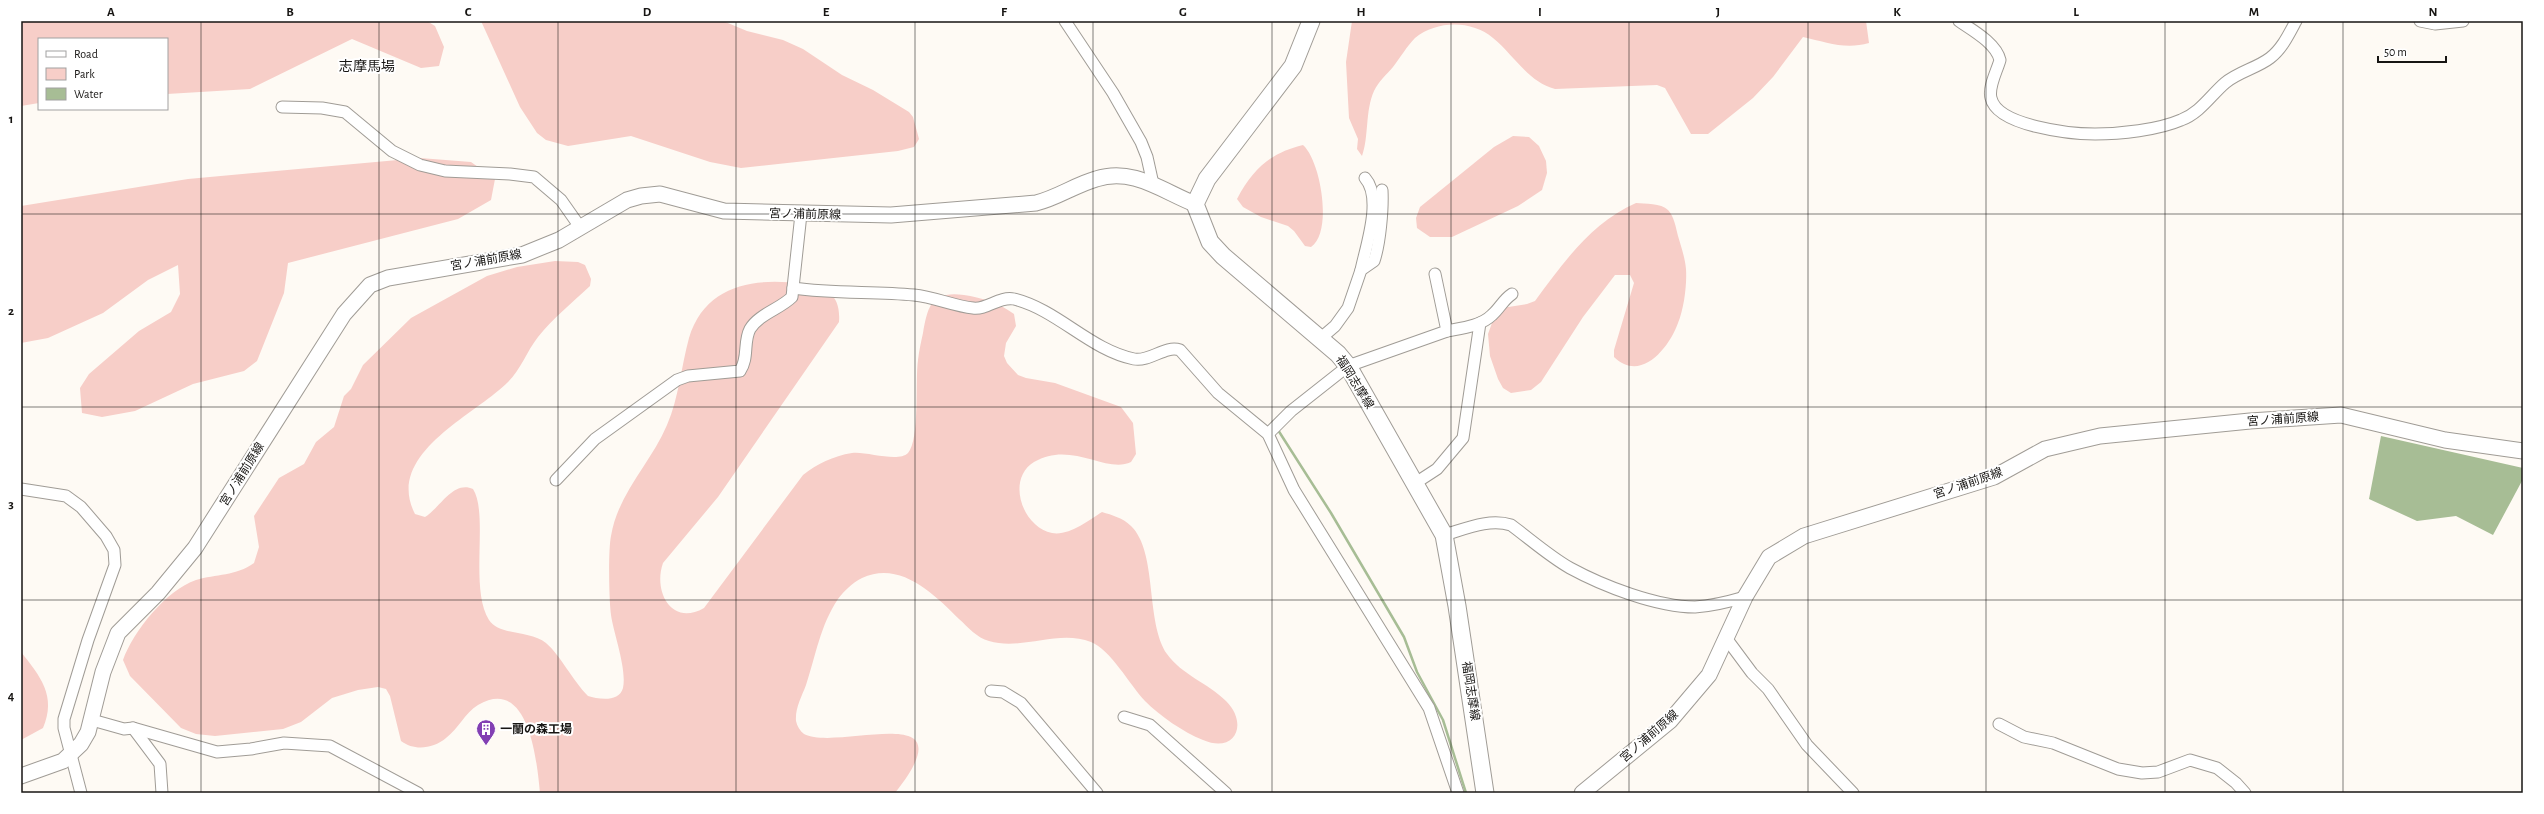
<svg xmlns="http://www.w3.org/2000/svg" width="2544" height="814" font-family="'Alegreya Sans','Noto Sans JP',sans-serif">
<rect width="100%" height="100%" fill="#fefaf4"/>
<g fill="#f7cec8">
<path d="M21,21H427L435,26L444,47L439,66L421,68L352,39L250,89L167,94V39H39V103L21,106Z"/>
<path d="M481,21H723L747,31L783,40L803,49L842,75L873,90L909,112L913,117L919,139L914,147L898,151L741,168L710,162L631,136L568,146L546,140L537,133L520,107Z"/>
<path d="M1352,21H1866L1869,43C1845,50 1826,42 1803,37L1773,77L1753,98L1708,134H1691L1665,88L1657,85L1555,89C1528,82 1514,55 1493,38C1472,20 1437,20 1415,38C1407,46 1400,58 1393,67C1387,74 1378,82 1374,91C1365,111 1369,137 1362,156L1357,149L1358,139L1349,118L1346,62Z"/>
<path d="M1513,136L1529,137L1539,146L1546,161L1547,173L1542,190L1518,206L1452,237H1430L1417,228L1416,218L1420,207L1494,147Z"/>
<path d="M1303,145C1321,161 1333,233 1311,247L1305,246L1294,231L1288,226L1261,217L1243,207L1237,199C1253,169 1270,153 1303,145Z"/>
<path d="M420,158L471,162L495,179L491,200L458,219L288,263L284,293L257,361L244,371L193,384L135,411L102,417L82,413L80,388L89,374L139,331L171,312L180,294L178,265L148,280L103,313L48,338L21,343V206L188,179Z"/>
<path d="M1636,203C1645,204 1661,203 1668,210C1674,216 1676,228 1678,236C1681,246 1685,258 1686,269C1687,285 1684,308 1678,323C1669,348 1641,383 1614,357V350L1634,283L1630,275H1615L1583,317L1541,382L1531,390L1511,393L1503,388L1498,379L1490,356L1488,334L1496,312L1502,308L1527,304L1535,301C1563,263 1591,223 1636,203Z"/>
<path d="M555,261L578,262L585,265L591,279L590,286C573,302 553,318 538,337C527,351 521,369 508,382C474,416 384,454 415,514L425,517C440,508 453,480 473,489C489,514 469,588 489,620C499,636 530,630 546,643C560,655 573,681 588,696C598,699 619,703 623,688C627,669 614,635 611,615C609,600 608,551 611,536C618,493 651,463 667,425C679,397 681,367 689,338C705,285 754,277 803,284C828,287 841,296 839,322L718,497L663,563C653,591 671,627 704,608L803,475C817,464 833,456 852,453C866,451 898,463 908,453C920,440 915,380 918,360C919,351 921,342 923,333C928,306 931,291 964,295C980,297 1001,304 1014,314L1016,326L1006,343L1004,356L1007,363L1018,375L1026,378L1055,383L1121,407L1133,423L1136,454L1131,462C1106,474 1071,440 1034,462C1006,479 1022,527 1052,533C1069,536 1088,521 1102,512C1112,515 1123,518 1131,526C1158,552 1145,622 1167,654C1182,675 1208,683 1226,701C1249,724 1235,754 1203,740C1183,732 1160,716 1145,701C1130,685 1110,649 1091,642C1058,629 1022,651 989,641C977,638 968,627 959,619C934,594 900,560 862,578C852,583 844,591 838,599C820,626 816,655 806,685C802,696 795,708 796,721C797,726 800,731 804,734C838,752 972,696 895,793H540C537,762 529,675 478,705C465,713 458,729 446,738C433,749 414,751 401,741L390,696L386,689L378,687L358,690L332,698L301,722L283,729L215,736L196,734L181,728L130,676L123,660C133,632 166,590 196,580C216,574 236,576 254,563L259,547L254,516L279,478L304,464L316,442L334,427L344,396L351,389L363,365L411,318L487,276L517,267Z"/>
<path d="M21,652C40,676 57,696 43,728L21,740Z"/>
</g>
<path fill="#a7bd95" d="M2381,436L2523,468V479L2493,535L2456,516L2417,521L2369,499Z"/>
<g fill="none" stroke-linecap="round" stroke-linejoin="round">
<path stroke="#a7bd95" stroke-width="2.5" d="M1278,430L1331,513L1404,637L1417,672L1443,720L1466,793"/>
<g stroke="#a09c96" stroke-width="13">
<g id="street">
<path d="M1065,21L1113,93L1141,142L1147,157L1153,184"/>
<path d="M1959,21C1972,30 1996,43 2000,60C1997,71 1988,87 1991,98C1997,126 2071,134 2095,134C2120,134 2158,130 2181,120C2200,113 2211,95 2225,83C2238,72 2257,68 2270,58C2282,49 2289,34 2296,21"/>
<path d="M2420,21L2435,24L2463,21"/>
<path d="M282,107L322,108L345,112L392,151L420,165L445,171L510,174L534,177L561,200L580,227"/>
<path d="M1361,270C1366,246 1383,198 1365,178"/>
<path d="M793,288C834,294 874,291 914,295C934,297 954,306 973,308C987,310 999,296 1014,299C1058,310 1090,350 1134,359C1150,362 1165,345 1180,350L1218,393L1268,434L1294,490L1429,708L1458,793"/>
<path d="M1447,331C1462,328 1481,326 1492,315C1500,308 1503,300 1512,294"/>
<path d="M1321,338L1335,326L1348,308L1361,270L1374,261C1380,243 1383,209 1382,190"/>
<path d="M1268,434L1291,411L1348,366L1447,331L1435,274"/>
<path d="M556,480L595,439L677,380L688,376L740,371C749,358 743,342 750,329C759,314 780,309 792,297L801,214"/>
<path d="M1414,484L1437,469L1463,438L1480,323"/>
<path d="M21,489L66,496L81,507L106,536L114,550L115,565L88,640L64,719V728L81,793"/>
<path d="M1444,535C1465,529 1489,518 1511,525C1530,539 1549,556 1570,568C1603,586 1657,607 1695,607C1712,606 1728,602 1745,597"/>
<path d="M1726,638L1752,673L1768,689L1807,745L1853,793"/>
<path d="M991,691L1003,692L1021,703L1097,793"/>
<path d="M1124,717L1150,725L1226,793"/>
<path d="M92,720L124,729L133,728L217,752L251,749L284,743L330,746L418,793"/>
<path d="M1999,724L2024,737L2053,743L2118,769L2142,773L2158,772L2190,760L2217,768L2236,783L2245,793"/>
<path d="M133,728L160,764L162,793"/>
</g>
</g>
<g stroke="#a09c96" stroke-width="17">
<g id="secondary">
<path d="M21,776L63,761L81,744L88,732L103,672L118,633L158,593L195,548L344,314L370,285L388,278L522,255L559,240L627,200L641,196L660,194L724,211L891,215L1036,203C1057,198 1075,185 1096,179C1133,167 1162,191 1195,204"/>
<path d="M1582,793L1670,721L1709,675L1745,597L1769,557L1804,536L1994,477L2045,449L2100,436L2250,421L2341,415L2445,440L2523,451"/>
</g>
</g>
<g stroke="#a09c96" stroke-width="19">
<path id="primary" d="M1311,21L1293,66L1207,179L1195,204L1210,242L1223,256L1338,354L1348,366L1444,535L1457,606L1485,793"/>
</g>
<use href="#street" stroke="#fff" stroke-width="11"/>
<use href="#secondary" stroke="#fff" stroke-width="15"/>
<use href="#primary" stroke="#fff" stroke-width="17"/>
</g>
<path fill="none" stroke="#171513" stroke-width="1" stroke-opacity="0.55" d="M201,21V793M379,21V793M558,21V793M736,21V793M915,21V793M1093,21V793M1272,21V793M1451,21V793M1629,21V793M1808,21V793M1986,21V793M2165,21V793M2343,21V793M21,214H2523M21,407H2523M21,600H2523"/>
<defs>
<g id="building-pin" transform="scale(1)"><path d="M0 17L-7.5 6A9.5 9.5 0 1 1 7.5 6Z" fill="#823fb3" stroke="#fff"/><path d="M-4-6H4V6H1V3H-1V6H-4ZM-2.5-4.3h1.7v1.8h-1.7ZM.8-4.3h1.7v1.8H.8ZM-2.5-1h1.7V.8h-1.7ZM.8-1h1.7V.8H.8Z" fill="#fff"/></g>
</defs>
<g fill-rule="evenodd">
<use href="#building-pin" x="486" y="729"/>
</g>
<g text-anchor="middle" stroke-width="4" stroke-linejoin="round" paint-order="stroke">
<g font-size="12" fill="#171513" stroke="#fff">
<text transform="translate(805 214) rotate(1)" y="4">宮ノ浦前原線</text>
<text transform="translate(486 260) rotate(-10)" y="4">宮ノ浦前原線</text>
<text transform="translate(1355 382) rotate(58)" y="4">福岡志摩線</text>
<text transform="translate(2283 419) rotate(-4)" y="4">宮ノ浦前原線</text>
<text transform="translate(242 474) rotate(-58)" y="4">宮ノ浦前原線</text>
<text transform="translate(1968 483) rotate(-19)" y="4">宮ノ浦前原線</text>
<text transform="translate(1471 691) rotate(81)" y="4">福岡志摩線</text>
<text transform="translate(1649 736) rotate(-41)" y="4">宮ノ浦前原線</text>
</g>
<g font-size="12" font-weight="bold" fill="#171513" stroke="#fff" text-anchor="start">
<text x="500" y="733">一蘭の森工場</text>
</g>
<g font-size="14" fill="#171513" stroke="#fff">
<text x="367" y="71">志摩馬場</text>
</g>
</g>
<rect width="2544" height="814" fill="none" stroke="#ffffff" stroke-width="44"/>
<rect x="38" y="38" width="130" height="72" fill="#ffffff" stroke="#a2a1a1"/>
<rect x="46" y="51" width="20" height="6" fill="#ffffff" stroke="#a2a1a1"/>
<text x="74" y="58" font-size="12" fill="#171513">Road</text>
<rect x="46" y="68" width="20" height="12" fill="#f7cec8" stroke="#a2a1a1"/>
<text x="74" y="78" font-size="12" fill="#171513">Park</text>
<rect x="46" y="88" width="20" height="12" fill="#a7bd95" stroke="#a2a1a1"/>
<text x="74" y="98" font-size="12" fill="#171513">Water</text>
<path d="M2378 56v6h68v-6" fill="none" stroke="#171513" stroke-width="2"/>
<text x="2384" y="56" font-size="12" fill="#171513" stroke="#ffffff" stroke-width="3" paint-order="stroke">50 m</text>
<rect x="22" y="22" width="2500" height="770" fill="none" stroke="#171513" stroke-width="1.5"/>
<g font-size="13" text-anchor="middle" font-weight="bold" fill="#171513">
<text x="111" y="16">A</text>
<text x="290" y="16">B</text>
<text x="468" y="16">C</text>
<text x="647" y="16">D</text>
<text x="826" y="16">E</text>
<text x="1004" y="16">F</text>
<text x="1183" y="16">G</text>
<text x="1361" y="16">H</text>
<text x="1540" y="16">I</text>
<text x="1718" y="16">J</text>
<text x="1897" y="16">K</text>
<text x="2076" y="16">L</text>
<text x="2254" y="16">M</text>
<text x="2433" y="16">N</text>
<text x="11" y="123">1</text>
<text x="11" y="315">2</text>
<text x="11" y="508">3</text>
<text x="11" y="700">4</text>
</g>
</svg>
